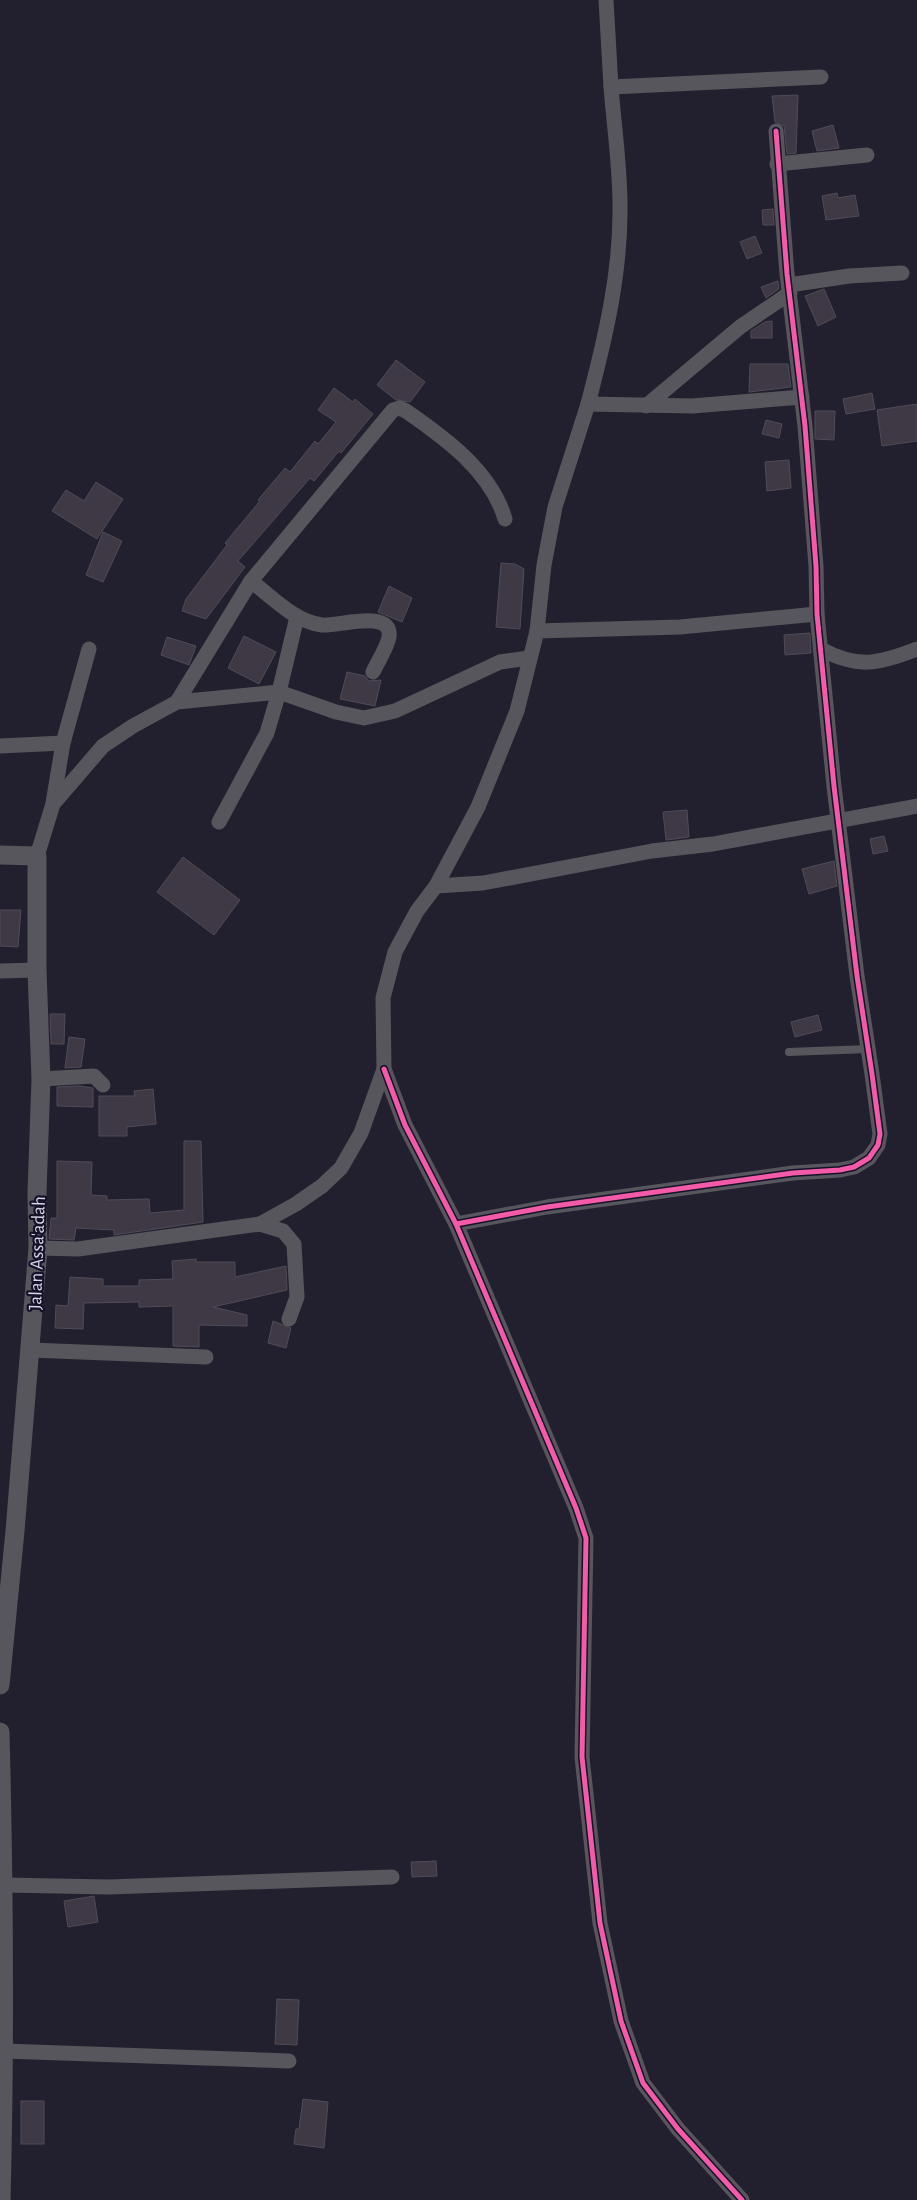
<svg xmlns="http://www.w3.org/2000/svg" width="917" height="2200" font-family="'Alegreya Sans',sans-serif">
<rect width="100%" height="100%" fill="#22202e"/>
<g fill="#3e3944" stroke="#514b58">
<path d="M798,95L796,153L787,154L784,126L775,122L772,96Z"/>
<path d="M833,125L839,148L817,151L812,131Z"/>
<path d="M837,193L838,198L855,195L859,216L826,220L822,196Z"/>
<path d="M773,209L774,225H763L762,210Z"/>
<path d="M755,236L762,253L747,259L740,242Z"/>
<path d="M778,281L779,289L766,298L761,287Z"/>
<path d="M824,289L836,317L818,326L805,296Z"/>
<path d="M772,321V338H751V331L765,322Z"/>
<path d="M396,360L425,382L410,402L396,400L377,385Z"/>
<path d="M750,364H788L791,387L749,392Z"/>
<path d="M334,388L353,402L355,399L373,414L341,453L339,451L314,481L310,478L238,561L245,567L206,619L182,611L186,599L227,545L225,543L260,501L258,500L285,468L290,472L315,441L318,444L336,422L318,410Z"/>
<path d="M872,393L875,409L846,414L843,399Z"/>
<path d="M917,404V441L882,446L877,410Z"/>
<path d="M815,411H835L834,440L815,439Z"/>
<path d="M766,420L782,424L779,438L762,434Z"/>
<path d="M789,460L791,488L767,491L765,462Z"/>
<path d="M96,482L123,499L97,539L52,511L66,490L84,501Z"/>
<path d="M103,532L122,541L103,582L86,575Z"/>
<path d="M501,563L515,564L524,569L520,629L496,627Z"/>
<path d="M389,586L412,598L402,622L378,612Z"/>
<path d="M810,633L811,653L785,655L784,635Z"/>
<path d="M244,636L276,652L259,684L228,668Z"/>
<path d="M167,637L196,646L189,665L161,655Z"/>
<path d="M347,672L365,676L369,681L381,680L375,706L340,699Z"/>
<path d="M687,810L689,837L666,840L663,812Z"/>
<path d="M884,836L888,851L873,854L870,839Z"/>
<path d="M183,857L240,900L214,935L157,892Z"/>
<path d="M834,861L837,886L809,894L802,869Z"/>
<path d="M0,910H21L18,947L0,946Z"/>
<path d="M50,1014H65L64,1044H51Z"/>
<path d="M818,1015L822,1030L795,1037L791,1022Z"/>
<path d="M69,1037L85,1039L81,1067L65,1068Z"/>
<path d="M79,1086L93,1088V1107L57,1106V1087Z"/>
<path d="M153,1089L156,1124L127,1127V1136H99V1096H135L134,1091Z"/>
<path d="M184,1141H201L203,1222L114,1235V1230L76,1228L74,1240L49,1239L51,1218H57V1161L92,1162L91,1195L107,1196V1200L149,1199L150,1213L184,1210Z"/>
<path d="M196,1259V1262H235V1277L286,1266L287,1290L213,1307L247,1315V1326L199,1325V1347L173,1346V1306L139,1307V1302L84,1303L83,1329L55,1328L56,1305L68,1306L70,1277L103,1279V1286H139V1280L173,1279L172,1261Z"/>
<path d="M273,1321L291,1328L286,1348L268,1343Z"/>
<path d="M436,1861L437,1876L412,1877L411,1862Z"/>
<path d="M94,1896L98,1922L68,1927L64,1901Z"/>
<path d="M277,1999L299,2000L297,2045L275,2044Z"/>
<path d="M303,2099L328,2102L324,2148L294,2144L296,2129H299Z"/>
<rect x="21" y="2101" width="23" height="43"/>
</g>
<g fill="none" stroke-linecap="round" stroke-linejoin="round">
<path stroke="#57565c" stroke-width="8" d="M789,1052L868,1049"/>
<g stroke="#57565c" stroke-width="15">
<path d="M606,0L611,87"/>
<path d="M777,164L867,155"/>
<path d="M789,285L849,276L902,273"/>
<path d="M588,404C605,339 621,273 620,205C620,166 614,126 611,87L821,77"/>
<path d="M646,406L740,327L790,293"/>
<path d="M251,581C272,597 295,622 322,625C336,627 393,608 389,637C387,648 378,661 373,672"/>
<path d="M537,631L544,565L555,507L588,404L692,406L802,397"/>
<path d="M821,649C858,669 879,664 917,649"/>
<path d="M177,702L251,581L393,410L400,408L406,411C445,438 491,471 505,519"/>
<path d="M0,746L63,743"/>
<path d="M53,803L63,743L89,649"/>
<path d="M219,822L267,733L279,692L336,712L364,718L395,711L500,662L529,658"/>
<path d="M37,856L53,804L103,746L133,726L177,702L279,692L297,617"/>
<path d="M436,886L483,883L652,851L713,844L917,806"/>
<path d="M0,971L37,970"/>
<path d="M384,1069L405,1125L456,1224L576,1508L586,1538L582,1757L600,1923L621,2021L643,2083L678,2129L742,2200"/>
<path d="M41,1079L94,1076L103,1085"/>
<path d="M260,1224L296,1204L322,1186L341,1168L361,1133L384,1069L383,998L395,952L417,911L436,886L478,807L517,711L537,631L680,627L817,614"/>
<path d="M456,1224L547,1207L793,1173L840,1170L854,1167L869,1158L878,1145L880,1134L872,1074L857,976L834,786L817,614L816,566L805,426L787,274L776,131"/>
<path d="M38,1248L78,1249L260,1224L283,1231L294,1244L297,1297L289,1319"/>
<path d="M31,1350L206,1357"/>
<path d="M4,1885L109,1887L392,1877"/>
<path d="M4,2051L289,2061"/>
</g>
<g stroke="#57565c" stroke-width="19">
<path d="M0,855L37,856V970L41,1079L37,1192L38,1248L15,1531L0,1685"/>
<path d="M0,1732C4,1888 5,2044 1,2200"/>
</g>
<g stroke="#151129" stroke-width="8">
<g id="cycleway">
<path d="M384,1069L405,1125L456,1224L576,1508L586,1538L582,1757L600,1923L621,2021L643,2083L678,2129L742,2200"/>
<path d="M456,1224L547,1207L793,1173L840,1170L854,1167L869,1158L878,1145L880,1134L872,1074L857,976L834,786L817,614L816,566L805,426L787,274L776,131"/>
</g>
</g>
<use href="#cycleway" stroke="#f35aa7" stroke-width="5"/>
</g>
<g text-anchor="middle" stroke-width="4.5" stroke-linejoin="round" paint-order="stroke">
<g font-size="19" fill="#d6d5e7" stroke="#151129">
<text transform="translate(36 1253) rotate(-88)" y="7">Jalan Assa'adah</text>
</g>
</g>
</svg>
